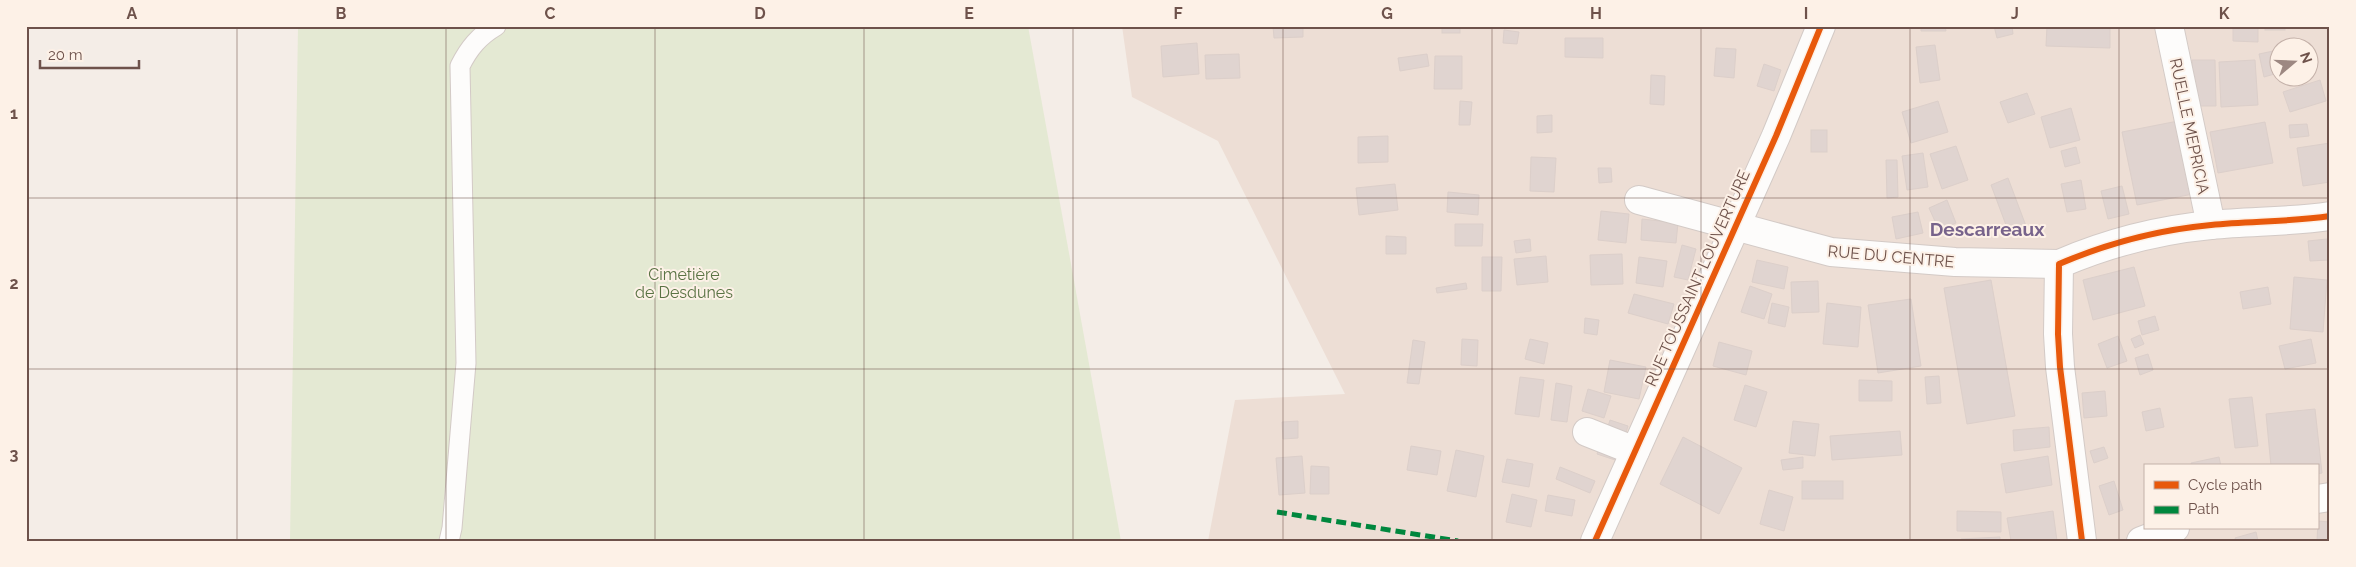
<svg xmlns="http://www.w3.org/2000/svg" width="2356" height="567" font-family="Raleway,sans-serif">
<rect width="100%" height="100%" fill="#f4ede7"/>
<path fill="#edded5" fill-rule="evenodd" d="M1122,26H2330V541H1208L1235,400L1345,394L1218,141L1132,97ZM2278,48H2308V78H2278ZM2145,466H2317V528H2145Z"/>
<path fill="#e4e9d3" d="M298,26H1028L1121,541H290Z"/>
<g fill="#e0d4d0" stroke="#dccfca">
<path d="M1273,26H1303V37L1274,38Z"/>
<rect x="1442" y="26" width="18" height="7"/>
<path d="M1921,26H1945L1946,31H1921Z"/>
<path d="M1994,26H2012L2013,34L1997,38Z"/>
<path d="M2047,26H2110V48L2046,46Z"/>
<path d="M2233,26H2258V42L2233,41Z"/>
<rect x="2265" y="26" width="20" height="4"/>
<path d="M1504,30L1519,32L1517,44L1503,43Z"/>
<path d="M1565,38H1603V58L1565,57Z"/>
<path d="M1197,43L1199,74L1163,77L1161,46Z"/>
<path d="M1935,45L1940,80L1920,83L1916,47Z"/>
<path d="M1716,48L1736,49L1734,78L1714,76Z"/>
<path d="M2278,50V73L2264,77L2259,54Z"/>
<path d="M1239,54L1240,78L1206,79L1205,55Z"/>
<path d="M1427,54L1429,66L1400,71L1398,58Z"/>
<path d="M1435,56H1462V89H1434Z"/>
<path d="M2192,60H2215L2216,106H2193Z"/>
<path d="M2255,60L2258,105L2221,107L2219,62Z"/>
<path d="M1764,64L1781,70L1774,91L1757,86Z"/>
<path d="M1651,75L1665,76L1664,105L1650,104Z"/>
<path d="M2320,80L2326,101L2290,112L2283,92Z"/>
<path d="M2027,93L2035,114L2008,123L2000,102Z"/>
<path d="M1460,101L1472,102L1470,125H1459Z"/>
<path d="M1938,101L1948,132L1911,143L1902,112Z"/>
<path d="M2071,108L2080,140L2050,148L2041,117Z"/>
<path d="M1552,115V132L1537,133V116Z"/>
<path d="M2178,121L2193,194L2137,205L2122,132Z"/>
<path d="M2265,122L2273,163L2218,173L2210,132Z"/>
<path d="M2307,124L2309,136L2290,138L2289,125Z"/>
<rect x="1811" y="130" width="16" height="22"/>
<path d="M1388,136V162L1358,163V137Z"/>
<path d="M2330,143V182L2303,186L2297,148Z"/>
<path d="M1956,146L1968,180L1942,189L1930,154Z"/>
<path d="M2076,147L2080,163L2065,167L2061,151Z"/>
<path d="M1923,153L1928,187L1907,190L1902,156Z"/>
<path d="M1531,157L1556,158L1554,192L1530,191Z"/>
<path d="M1886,160H1897L1898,197L1887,198Z"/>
<path d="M1598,168H1611L1612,182L1599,183Z"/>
<path d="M2008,178L2026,226L2009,233L1991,185Z"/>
<path d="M2081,180L2086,209L2067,212L2061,184Z"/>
<path d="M1395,184L1398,210L1359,215L1356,188Z"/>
<path d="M2122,186L2129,214L2108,219L2101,191Z"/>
<path d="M1448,192L1479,195L1478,215L1447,212Z"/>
<path d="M1947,200L1956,223L1939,230L1929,208Z"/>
<path d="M1601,211L1629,214L1626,243L1598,240Z"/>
<path d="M1918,212L1923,233L1896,239L1892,217Z"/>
<path d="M1642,219L1678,223L1676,243L1641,240Z"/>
<path d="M1455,224H1483L1482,246H1455Z"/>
<path d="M1386,236L1406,237V254H1386Z"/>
<path d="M1530,239L1531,251L1516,253L1514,241Z"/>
<path d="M2327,239L2329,260L2310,261L2308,241Z"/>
<path d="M1682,245L1696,249L1688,280L1674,277Z"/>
<path d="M1622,254L1623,284L1591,285L1590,255Z"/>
<path d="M1546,256L1548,282L1517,285L1514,259Z"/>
<path d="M1482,257H1502L1501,291H1482Z"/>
<path d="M1639,257L1667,261L1663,287L1636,283Z"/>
<path d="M1757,260L1788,267L1784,289L1752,282Z"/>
<path d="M2134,267L2145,306L2093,320L2083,280Z"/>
<path d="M2294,277L2327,280L2323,332L2290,329Z"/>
<path d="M1991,280L2015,416L1967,424L1944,288Z"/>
<path d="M1818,281L1819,312L1792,313L1791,282Z"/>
<path d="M1466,283L1467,289L1437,293L1436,288Z"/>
<path d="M1750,286L1772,294L1764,319L1741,312Z"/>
<path d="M2268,287L2271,304L2243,309L2240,292Z"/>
<path d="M1634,294L1674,304L1668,324L1628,313Z"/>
<path d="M1911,299L1921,366L1878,373L1868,305Z"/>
<path d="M1772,303L1789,307L1785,327L1768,323Z"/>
<path d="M1827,303L1861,307L1858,347L1823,344Z"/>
<path d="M2155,316L2159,330L2142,335L2138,321Z"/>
<path d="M1585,318L1599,320L1597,335L1584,333Z"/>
<path d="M2140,335L2144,344L2135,348L2131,339Z"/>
<path d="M2118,336L2127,361L2107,368L2098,344Z"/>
<path d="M1462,339L1478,340L1477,366L1461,365Z"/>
<path d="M1530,339L1548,343L1544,364L1525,359Z"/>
<path d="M2311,339L2316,363L2285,369L2279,346Z"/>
<path d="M1413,340L1425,342L1419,384L1407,383Z"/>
<path d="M1719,342L1752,351L1746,375L1713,366Z"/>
<path d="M2148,354L2153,370L2140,375L2135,358Z"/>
<path d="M1610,360L1646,367L1639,399L1604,392Z"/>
<path d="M1939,376L1941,403L1927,404L1925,377Z"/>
<path d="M1520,377L1544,380L1539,417L1515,414Z"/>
<path d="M1859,380L1892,381V401H1859Z"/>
<path d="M1556,383L1572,386L1567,422L1551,420Z"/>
<path d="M1745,385L1767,392L1756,427L1734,420Z"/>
<path d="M1588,389L1611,396L1604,418L1582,411Z"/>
<path d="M2105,391L2107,416L2084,418L2082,393Z"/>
<path d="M2252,397L2258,446L2235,448L2229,399Z"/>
<path d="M2160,408L2164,427L2146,431L2142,412Z"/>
<path d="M2315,409L2322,473L2317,474V466H2271L2266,414Z"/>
<path d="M1610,420L1628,426L1624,439L1606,433Z"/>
<path d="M1298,421V438L1283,439L1282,422Z"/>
<path d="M1793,421L1819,424L1815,456L1789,453Z"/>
<path d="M2049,427L2050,447L2014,451L2013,430Z"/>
<path d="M1900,431L1902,455L1832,460L1830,436Z"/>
<path d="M1683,437L1742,468L1719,514L1660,484Z"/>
<path d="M1601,444L1619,450L1615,460L1597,454Z"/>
<path d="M1411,446L1441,451L1437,475L1407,470Z"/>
<path d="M2104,447L2108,458L2094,463L2090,451Z"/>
<path d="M1456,450L1484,456L1476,497L1447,491Z"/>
<path d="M1302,456L1305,493L1279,495L1276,458Z"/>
<path d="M2048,456L2052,485L2006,493L2001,464Z"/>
<path d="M1803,457V468L1783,470L1781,460Z"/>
<path d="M2219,457L2221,466H2192L2191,463Z"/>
<path d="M1507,459L1533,464L1529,487L1502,482Z"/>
<path d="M1311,466L1329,467V494H1310Z"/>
<path d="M1560,467L1595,481L1590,493L1556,479Z"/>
<rect x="1802" y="481" width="41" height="18"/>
<path d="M2114,481L2123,510L2109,515L2099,486Z"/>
<path d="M1769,490L1793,497L1784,531L1760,524Z"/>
<path d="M1512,494L1537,500L1531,527L1506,522Z"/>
<path d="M1548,495L1575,500L1572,516L1545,511Z"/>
<path d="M1957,511L2001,512V532L1957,531Z"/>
<path d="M2053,511L2057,541H2011L2007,518Z"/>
<path d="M2318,521L2330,522V541H2317Z"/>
<path d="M2256,532L2258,541H2236L2235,538Z"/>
<path d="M2000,537V541H1961V539Z"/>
</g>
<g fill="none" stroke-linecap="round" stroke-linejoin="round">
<g stroke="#d3cac6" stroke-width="21">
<path id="lane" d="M449,541L452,528L466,363L460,66C469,48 479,36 496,26"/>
</g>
<g stroke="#d3cac6" stroke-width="30">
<g id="street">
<path d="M2169,26L2211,225"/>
<path d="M1639,200L1831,252L1955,262L2059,264"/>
<path d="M1587,432L1635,451"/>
<path d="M2317,499L2330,497"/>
<path d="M1595,541L1776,136L1821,26"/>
<path d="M2082,541L2060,367L2058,334L2059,264C2108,243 2157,230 2211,225C2251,221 2290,222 2330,216"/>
<path d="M2141,541L2175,528"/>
</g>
</g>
<use href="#lane" stroke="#fdfcfb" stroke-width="19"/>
<use href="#street" stroke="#fdfcfb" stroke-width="28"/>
<path stroke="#00873e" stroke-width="5" stroke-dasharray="10 5" stroke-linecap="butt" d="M1277,512L1458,541"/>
<g stroke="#fdf1e7" stroke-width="9">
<g id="cycleway">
<path d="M1595,541L1776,136L1821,26"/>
<path d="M2082,541L2060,367L2058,334L2059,264C2108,243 2157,230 2211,225C2251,221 2290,222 2330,216"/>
</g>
</g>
<use href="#cycleway" stroke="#e8590c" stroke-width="6"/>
</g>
<path fill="none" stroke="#6e524b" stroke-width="1" stroke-opacity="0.55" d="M237,26V541M446,26V541M655,26V541M864,26V541M1073,26V541M1283,26V541M1492,26V541M1701,26V541M1910,26V541M2119,26V541M26,198H2330M26,369H2330"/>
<g text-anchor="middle" stroke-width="4" stroke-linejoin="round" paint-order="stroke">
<g font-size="16" fill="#6e524b" stroke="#fdf1e7">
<text transform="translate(2190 126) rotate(78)" y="6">RUELLE MEPRICIA</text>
<text transform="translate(1891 256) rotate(5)" y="6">RUE DU CENTRE</text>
<text transform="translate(1697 278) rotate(-66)" y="6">RUE TOUSSAINT LOUVERTURE</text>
</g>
<g font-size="16" fill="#5a7344" stroke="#fdf1e7">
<text x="684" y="280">Cimetière<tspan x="684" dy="18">de Desdunes</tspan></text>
</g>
<g font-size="19" font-weight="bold" fill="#77638b" stroke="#fdf1e7">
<text x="1987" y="236">Descarreaux</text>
</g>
</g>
<rect width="2356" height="567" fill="none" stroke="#fdf1e7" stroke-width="55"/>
<rect x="2144" y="464" width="175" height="65" fill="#fdf1e7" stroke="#c4b1a9"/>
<rect x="2154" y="481" width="25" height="8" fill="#e8590c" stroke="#c4b1a9"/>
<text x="2188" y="490" font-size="15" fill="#6e524b">Cycle path</text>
<rect x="2154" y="506" width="25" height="8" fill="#00873e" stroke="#c4b1a9"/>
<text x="2188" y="514" font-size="15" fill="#6e524b">Path</text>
<g transform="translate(2294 62) rotate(71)"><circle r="24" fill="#fdf1e7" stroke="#c4b1a9"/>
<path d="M0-4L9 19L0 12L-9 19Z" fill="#9d8882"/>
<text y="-8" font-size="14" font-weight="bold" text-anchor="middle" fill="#6e524b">N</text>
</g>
<path d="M40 60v8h99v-8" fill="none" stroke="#6e524b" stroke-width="2.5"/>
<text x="48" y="60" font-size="15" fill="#6e524b" stroke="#fdf1e7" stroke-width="4" paint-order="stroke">20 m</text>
<rect x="28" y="28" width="2300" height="512" fill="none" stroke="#6e524b" stroke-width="2"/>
<g font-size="16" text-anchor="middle" font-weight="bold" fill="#6e524b">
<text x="132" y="19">A</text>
<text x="341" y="19">B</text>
<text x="550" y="19">C</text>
<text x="760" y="19">D</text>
<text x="969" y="19">E</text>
<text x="1178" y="19">F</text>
<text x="1387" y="19">G</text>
<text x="1596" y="19">H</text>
<text x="1806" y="19">I</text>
<text x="2015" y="19">J</text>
<text x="2224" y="19">K</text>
<text x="14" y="119">1</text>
<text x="14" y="289">2</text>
<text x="14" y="460">3</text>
</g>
</svg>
